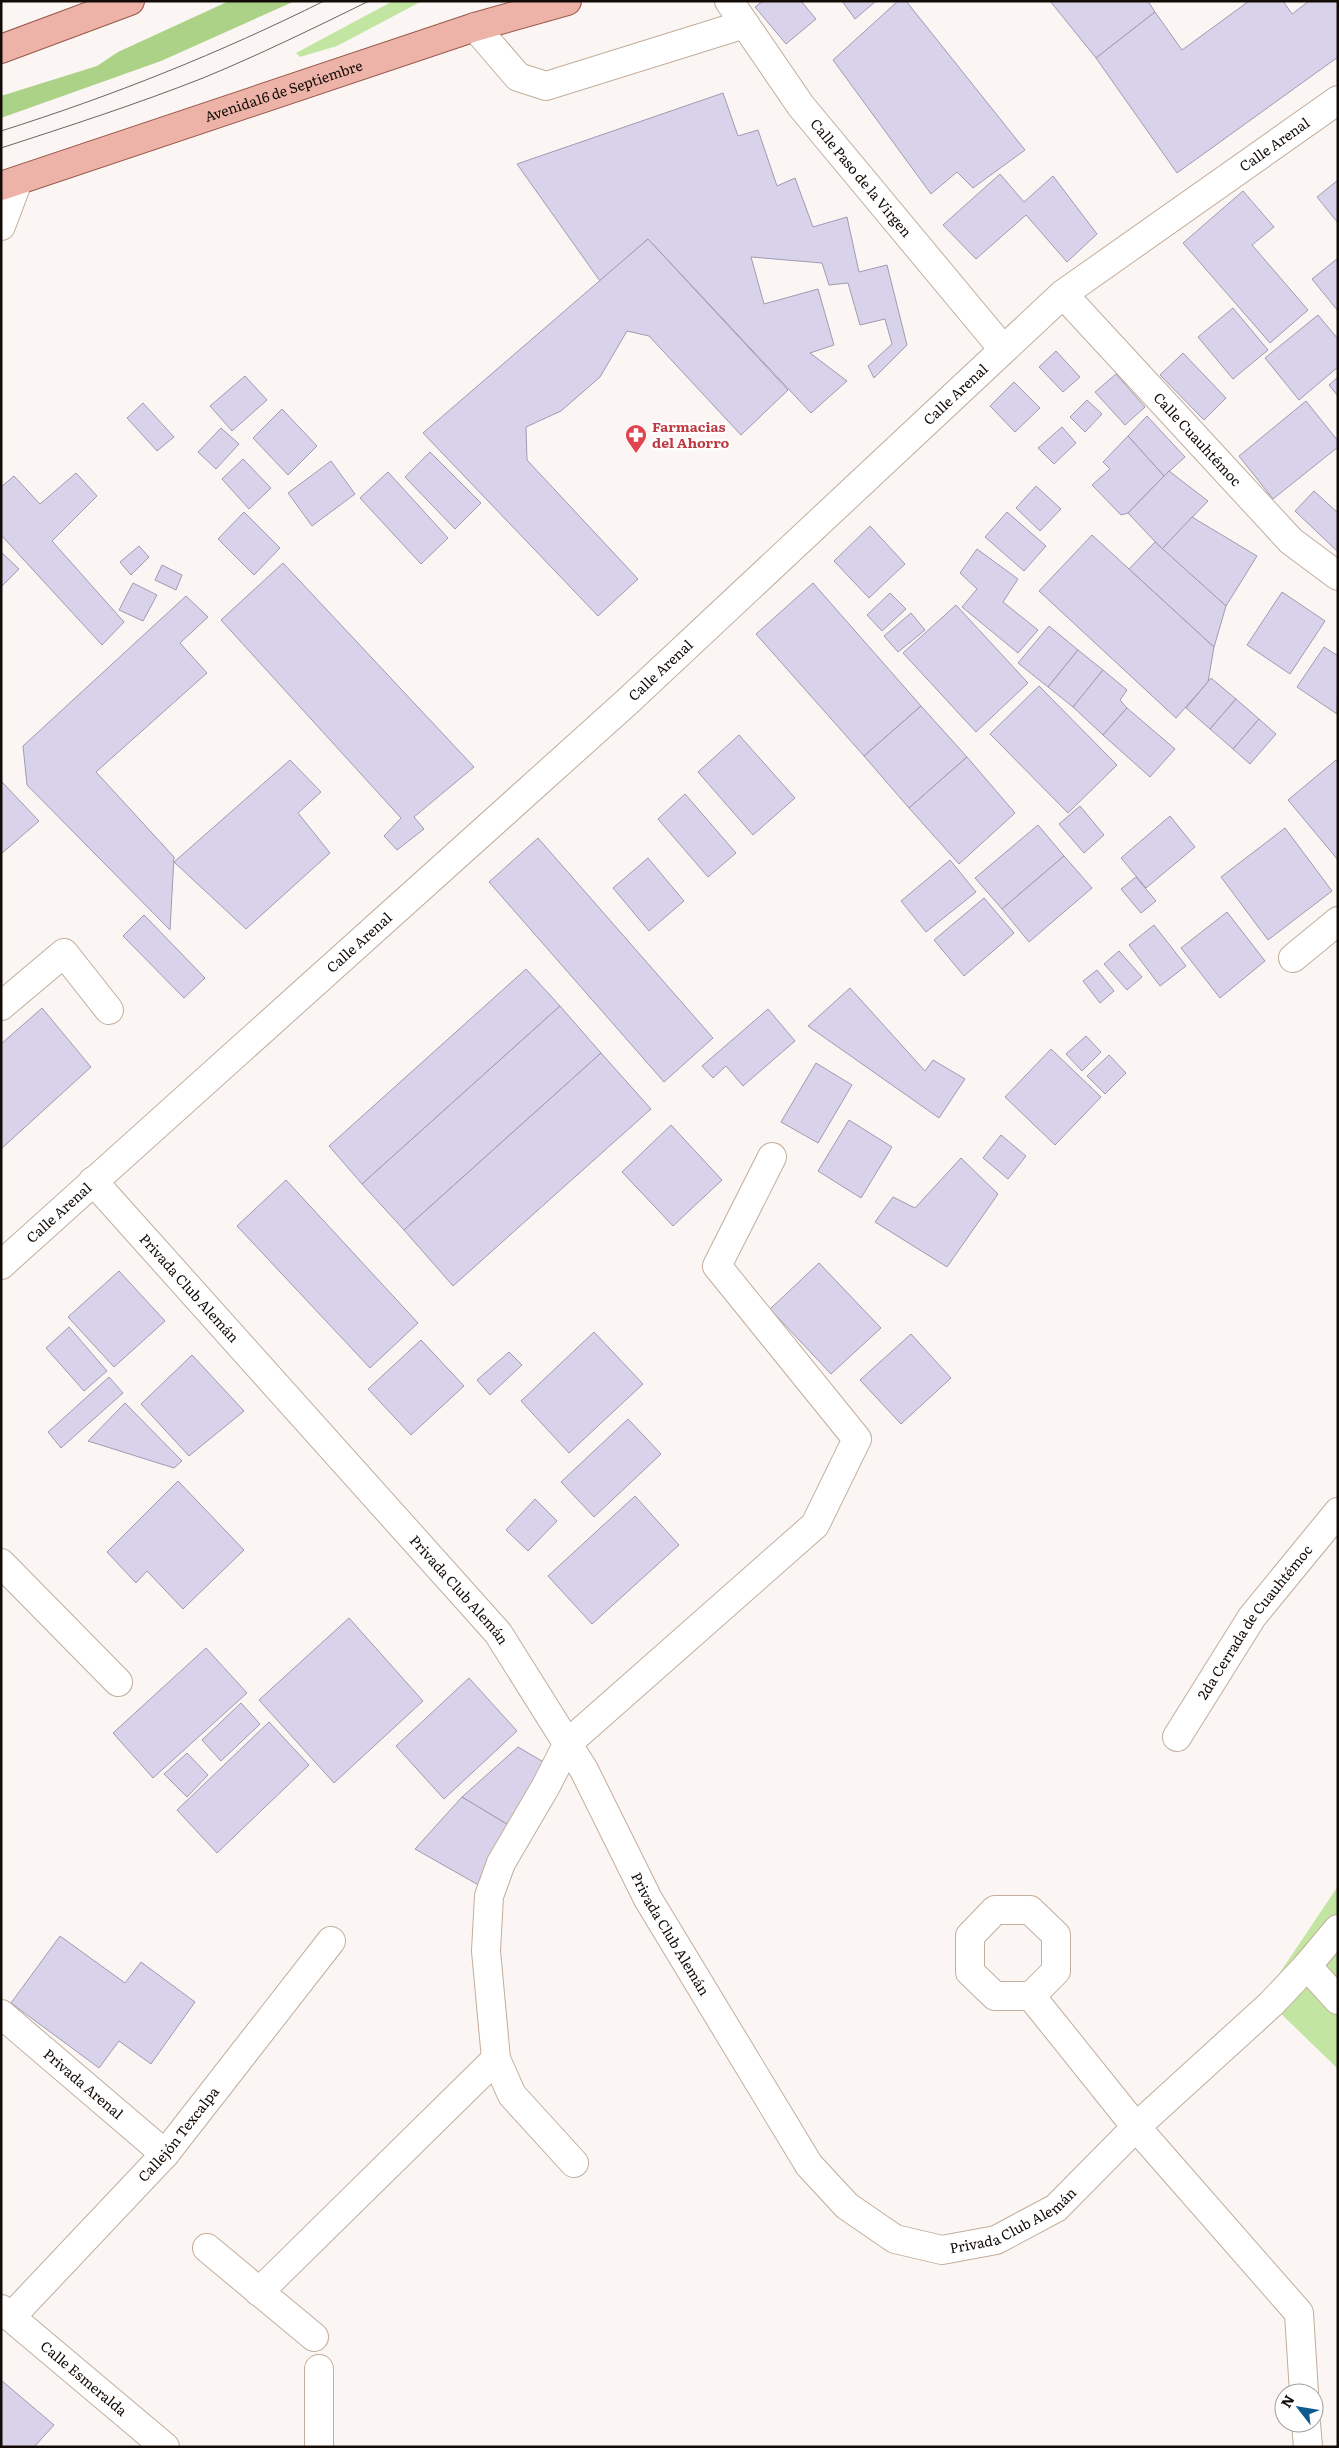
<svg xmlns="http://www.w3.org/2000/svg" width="1339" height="2448" font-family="Literata,serif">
<rect width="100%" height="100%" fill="#fbf6f3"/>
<g fill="#c2e6a1">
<path d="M393,1H422L337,46L300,57L296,53Z"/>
<path d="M1338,1886V2069L1271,2004L1275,1980Z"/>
</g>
<path fill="#abd286" d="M229,1H295L161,61L1,118V96L97,66L118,52Z"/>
<g fill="#d9d2eb" stroke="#a19ab2">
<path d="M763,1H801L816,19L786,44L755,7Z"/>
<path d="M842,1H876L855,19Z"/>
<path d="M898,1H906L1025,150L973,188L957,172L931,194L833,60Z"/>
<path d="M1050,1H1148L1155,12L1096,58Z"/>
<path d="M1249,1H1283L1292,14L1309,1H1338V57L1177,173L1096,58L1155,12L1182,50Z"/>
<path d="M723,93L738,136L758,130L777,186L795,178L813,227L847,217L859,272L887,265L907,345L874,378L868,366L892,344L885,319L860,325L848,283L829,285L822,263L751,257L764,304L818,289L834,345L810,353L847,381L811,413L648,239L600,281L517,164Z"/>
<path d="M1000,174L1024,202L1053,176L1097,234L1067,262L1026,215L976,259L943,225Z"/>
<path d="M1338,180V223L1317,197Z"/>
<path d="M1243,191L1274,227L1252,245L1308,310L1270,343L1183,243Z"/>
<path d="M648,239L788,390L741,435L649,336L627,331L600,377L561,411L526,427L527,460L638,579L598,616L423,433Z"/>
<path d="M1338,258V311L1312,279Z"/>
<path d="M1233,308L1268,350L1233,379L1198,337Z"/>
<path d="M1318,315L1338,339V367L1299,400L1265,358Z"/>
<path d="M1056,351L1080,377L1063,392L1039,367Z"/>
<path d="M1183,353L1226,398L1204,420L1160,375Z"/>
<path d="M1116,374L1145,407L1125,425L1095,392Z"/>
<path d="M245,376L267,400L232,431L210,406Z"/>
<path d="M1338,377V396L1329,385Z"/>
<path d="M1014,382L1040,408L1015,432L990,406Z"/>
<path d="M1087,400L1102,414L1085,432L1070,417Z"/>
<path d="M1306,401L1338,441V447L1273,499L1239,456Z"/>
<path d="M143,403L174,437L157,451L127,418Z"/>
<path d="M282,409L317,446L288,475L253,438Z"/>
<path d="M1147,416L1185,457L1164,476L1128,436Z"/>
<path d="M1062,427L1076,443L1054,464L1038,448Z"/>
<path d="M221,428L239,444L216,469L198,452Z"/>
<path d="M1128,436L1164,476L1128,513L1121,515L1092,485L1110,469L1103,462Z"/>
<path d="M430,452L481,503L455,529L405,477Z"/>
<path d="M243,459L271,488L249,509L222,479Z"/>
<path d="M331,461L355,494L312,526L288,493Z"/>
<path d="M1169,471L1208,501L1162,549L1128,513Z"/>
<path d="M388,472L448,538L421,564L360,498Z"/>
<path d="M76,473L97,496L52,541L124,622L102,645L1,535V487L14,476L40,504Z"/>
<path d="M1036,486L1061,509L1040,531L1016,508Z"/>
<path d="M1314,491L1338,513V552L1295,511Z"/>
<path d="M244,512L280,548L254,575L218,539Z"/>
<path d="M1007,512L1046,546L1024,571L985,537Z"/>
<path d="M1192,517L1257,556L1226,606L1162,549Z"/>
<path d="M870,526L905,564L869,598L834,561Z"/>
<path d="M1092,535L1214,647L1208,682L1176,718L1039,591Z"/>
<path d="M1155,542L1226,606L1214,647L1129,569Z"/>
<path d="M139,546L149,557L131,575L120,562Z"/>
<path d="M977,549L1018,579L1003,602L1038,630L1018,653L962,607L977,589L960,573Z"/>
<path d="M1,552L19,569L1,587Z"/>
<path d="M283,563L474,767L414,817L424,829L397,850L384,836L401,818L221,620Z"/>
<path d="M162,565L182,575L176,590L155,580Z"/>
<path d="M133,583L157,595L143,621L119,610Z"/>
<path d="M813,583L921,706L864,756L756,634Z"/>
<path d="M1282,592L1325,621L1290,674L1247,645Z"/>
<path d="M890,593L906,609L882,631L867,615Z"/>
<path d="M186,596L208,617L180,643L207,673L96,772L174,857L170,930L27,785L23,746Z"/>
<path d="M956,605L1028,683L976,732L903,653Z"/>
<path d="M911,613L925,630L898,652L884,636Z"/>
<path d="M1049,626L1078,650L1048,687L1018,663Z"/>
<path d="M1324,647L1338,656L1337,714L1297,687Z"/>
<path d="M1078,650L1103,670L1073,707L1048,687Z"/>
<path d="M1103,670L1127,690L1120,700L1127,708L1103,735L1073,707Z"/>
<path d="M1211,678L1236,699L1210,729L1186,708Z"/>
<path d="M1039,686L1117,765L1068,813L990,734Z"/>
<path d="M1236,699L1259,719L1233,749L1210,729Z"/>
<path d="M921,706L967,757L909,808L864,756Z"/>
<path d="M1127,708L1175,749L1150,777L1103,735Z"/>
<path d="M1259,719L1276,734L1250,764L1233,749Z"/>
<path d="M739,735L795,798L753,835L698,772Z"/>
<path d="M967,757L1015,813L959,864L909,808Z"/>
<path d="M290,760L321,792L298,813L330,853L246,929L174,862Z"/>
<path d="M1336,760L1338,762V860L1288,800Z"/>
<path d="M1,781L39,821L1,854Z"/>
<path d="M685,794L736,853L708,877L658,819Z"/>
<path d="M1080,806L1104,835L1084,853L1059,824Z"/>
<path d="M1170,816L1195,847L1146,888L1121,858Z"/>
<path d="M1038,825L1064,856L1002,909L975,878Z"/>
<path d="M1285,828L1332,891L1268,940L1221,877Z"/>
<path d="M538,838L713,1038L664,1082L489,882Z"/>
<path d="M1064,856L1092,888L1029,942L1002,909Z"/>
<path d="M648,858L684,901L649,931L613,888Z"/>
<path d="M950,860L976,892L926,932L901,901Z"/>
<path d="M1136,877L1156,901L1141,913L1121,889Z"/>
<path d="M984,898L1014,933L964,976L934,940Z"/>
<path d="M1227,912L1265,961L1220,998L1181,948Z"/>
<path d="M144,915L205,978L184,998L123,936Z"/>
<path d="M1154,925L1186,966L1160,986L1129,945Z"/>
<path d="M1119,951L1142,977L1127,990L1104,964Z"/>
<path d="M526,969L560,1006L362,1184L329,1146Z"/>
<path d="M1097,970L1114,991L1100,1003L1083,981Z"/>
<path d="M850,988L925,1071L933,1060L965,1079L939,1118L808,1026Z"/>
<path d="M560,1006L601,1053L404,1230L362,1184Z"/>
<path d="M42,1008L91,1067L1,1149V1044Z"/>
<path d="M768,1009L795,1041L743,1086L726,1066L713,1078L702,1066Z"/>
<path d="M1086,1036L1101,1052L1082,1071L1066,1054Z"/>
<path d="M1051,1049L1101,1097L1055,1145L1005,1097Z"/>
<path d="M601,1053L651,1109L453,1286L404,1230Z"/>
<path d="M1109,1055L1126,1073L1105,1094L1087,1076Z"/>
<path d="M816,1063L852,1085L818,1143L781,1122Z"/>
<path d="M849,1120L892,1147L861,1198L818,1171Z"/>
<path d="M671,1125L722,1180L673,1226L622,1172Z"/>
<path d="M1001,1135L1026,1156L1008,1179L983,1158Z"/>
<path d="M961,1158L998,1194L947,1267L875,1222L893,1197L915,1208Z"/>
<path d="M286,1180L418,1323L370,1368L237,1226Z"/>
<path d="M819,1263L881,1328L831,1374L770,1309Z"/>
<path d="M119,1271L165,1321L114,1367L68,1317Z"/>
<path d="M69,1327L107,1371L84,1391L46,1348Z"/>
<path d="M594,1332L643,1384L569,1453L521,1401Z"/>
<path d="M911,1334L951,1378L901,1424L860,1380Z"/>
<path d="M421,1340L464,1386L411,1435L368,1389Z"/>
<path d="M509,1352L522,1365L490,1395L477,1380Z"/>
<path d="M192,1355L244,1411L189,1456L141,1404Z"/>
<path d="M109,1377L123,1393L61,1448L48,1432Z"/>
<path d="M125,1403L182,1461L174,1468L88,1441Z"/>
<path d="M628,1419L661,1454L594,1517L561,1482Z"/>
<path d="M178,1481L244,1550L183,1609L147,1571L136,1583L107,1552Z"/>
<path d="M635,1496L679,1545L592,1624L548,1576Z"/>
<path d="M535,1499L557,1521L528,1551L506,1530Z"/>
<path d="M349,1618L423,1701L334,1783L259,1700Z"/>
<path d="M206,1648L247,1693L153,1778L113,1733Z"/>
<path d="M469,1678L517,1731L444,1799L396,1746Z"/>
<path d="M241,1703L260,1724L221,1761L202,1740Z"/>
<path d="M269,1722L309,1765L217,1853L177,1810Z"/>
<path d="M518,1747L552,1767L515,1829L462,1797Z"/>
<path d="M187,1753L208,1775L187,1797L164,1774Z"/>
<path d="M462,1797L515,1829L482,1887L415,1849Z"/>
<path d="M60,1936L125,1983L141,1962L195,2002L151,2064L119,2041L99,2068L11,2003Z"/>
<path d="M1,2380L54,2425L34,2447H1Z"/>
</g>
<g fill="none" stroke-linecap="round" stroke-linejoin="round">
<g stroke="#c3ad9b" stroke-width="30">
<g id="minor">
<path id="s1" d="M729,1L801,106L1003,349"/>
<path d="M475,27L518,77L546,86L745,24"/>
<path d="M1,226L18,181"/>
<path id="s2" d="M1063,294L1291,541L1338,576"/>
<path d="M1293,958L1338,921"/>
<path d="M1,1006L64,953L109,1010"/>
<path id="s3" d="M93,1181L498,1633L584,1770L648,1899L809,2165L847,2206L895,2239L942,2250L996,2240L1056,2208L1136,2127L1271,2004L1307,1966L1338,1929"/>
<path id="s4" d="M1,1265L627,702L1063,294L1338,100"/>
<path d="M1,1563L118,1682"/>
<path id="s5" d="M1177,1737L1252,1617L1338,1512"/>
<path d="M995,1910H1030L1056,1935V1971L1031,1996H995L970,1972V1936Z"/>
<path d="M1307,1966L1338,2000"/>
<path d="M1031,1996L1136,2127L1299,2313L1304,2393"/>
<path id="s6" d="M1,2014L165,2154"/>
<path d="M574,2163L512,2095L496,2059L486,1951L489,1896L501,1863L546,1786L568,1743L815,1525L857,1439L717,1266L772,1157"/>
<path d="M207,2248L314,2337"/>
<path d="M259,2292L496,2059"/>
<path id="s7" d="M1,2309L165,2447"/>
<path id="s8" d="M11,2317L165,2154L331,1941"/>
<path d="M1306,2423L1308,2447"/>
<path d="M319,2447V2369"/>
</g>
</g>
<g stroke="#99574a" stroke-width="30">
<g id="major">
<path d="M1,49L130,1"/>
<path id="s9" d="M1,186L475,27L567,1"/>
</g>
</g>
<use href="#minor" stroke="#fff" stroke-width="28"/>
<use href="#major" stroke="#edb3a8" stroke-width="28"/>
<g stroke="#6b6560" stroke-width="1">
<path d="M1,131C112,96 220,53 324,1"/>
<path d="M1,148C69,126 137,104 203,78C259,55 314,28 369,1"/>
</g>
</g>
<defs>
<g id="pharmacy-pin" transform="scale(1.125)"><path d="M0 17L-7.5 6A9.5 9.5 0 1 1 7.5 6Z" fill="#e0444e" stroke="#fff"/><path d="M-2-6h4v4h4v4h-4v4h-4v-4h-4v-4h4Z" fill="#fff"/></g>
</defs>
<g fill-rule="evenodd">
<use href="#pharmacy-pin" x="636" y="435"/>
</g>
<g text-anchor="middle" stroke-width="4.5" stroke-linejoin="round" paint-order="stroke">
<g font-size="14" fill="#130c06" stroke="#fff">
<text dy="5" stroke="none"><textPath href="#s9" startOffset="298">Avenida16 de Septiembre</textPath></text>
<text dy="5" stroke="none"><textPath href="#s4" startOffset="1698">Calle Arenal</textPath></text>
<text dy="5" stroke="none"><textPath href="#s1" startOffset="221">Calle Paso de la Virgen</textPath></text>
<text dy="5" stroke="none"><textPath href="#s4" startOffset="1292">Calle Arenal</textPath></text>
<text dy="5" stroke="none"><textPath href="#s2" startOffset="198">Calle Cuauhtémoc</textPath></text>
<text dy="5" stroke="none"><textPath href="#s4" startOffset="888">Calle Arenal</textPath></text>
<text dy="5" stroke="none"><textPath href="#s4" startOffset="482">Calle Arenal</textPath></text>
<text dy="5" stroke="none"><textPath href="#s4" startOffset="78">Calle Arenal</textPath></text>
<text dy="5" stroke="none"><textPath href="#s3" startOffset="144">Privada Club Alemán</textPath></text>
<text dy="5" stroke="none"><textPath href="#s3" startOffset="549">Privada Club Alemán</textPath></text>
<text dy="5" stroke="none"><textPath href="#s5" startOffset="139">2da Cerrada de Cuauhtémoc</textPath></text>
<text dy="5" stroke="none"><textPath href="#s3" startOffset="954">Privada Club Alemán</textPath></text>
<text dy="5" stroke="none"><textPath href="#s6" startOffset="108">Privada Arenal</textPath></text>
<text dy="5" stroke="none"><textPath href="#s8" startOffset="248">Callejón Texcalpa</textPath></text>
<text dy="5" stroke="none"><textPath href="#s3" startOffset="1464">Privada Club Alemán</textPath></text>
<text dy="5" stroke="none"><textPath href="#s7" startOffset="108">Calle Esmeralda</textPath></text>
</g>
<g font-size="14" font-weight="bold" fill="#be3a42" stroke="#fff" text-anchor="start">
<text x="652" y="432">Farmacias<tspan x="652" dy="16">del Ahorro</tspan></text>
</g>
</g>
<rect width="1339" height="2448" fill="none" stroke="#130c06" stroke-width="5"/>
<g transform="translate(1299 2408) rotate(301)"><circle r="24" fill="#ffffff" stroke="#a19e9b"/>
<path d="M0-4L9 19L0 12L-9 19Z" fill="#0e5c8f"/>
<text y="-8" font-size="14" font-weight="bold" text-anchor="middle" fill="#130c06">N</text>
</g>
</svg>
